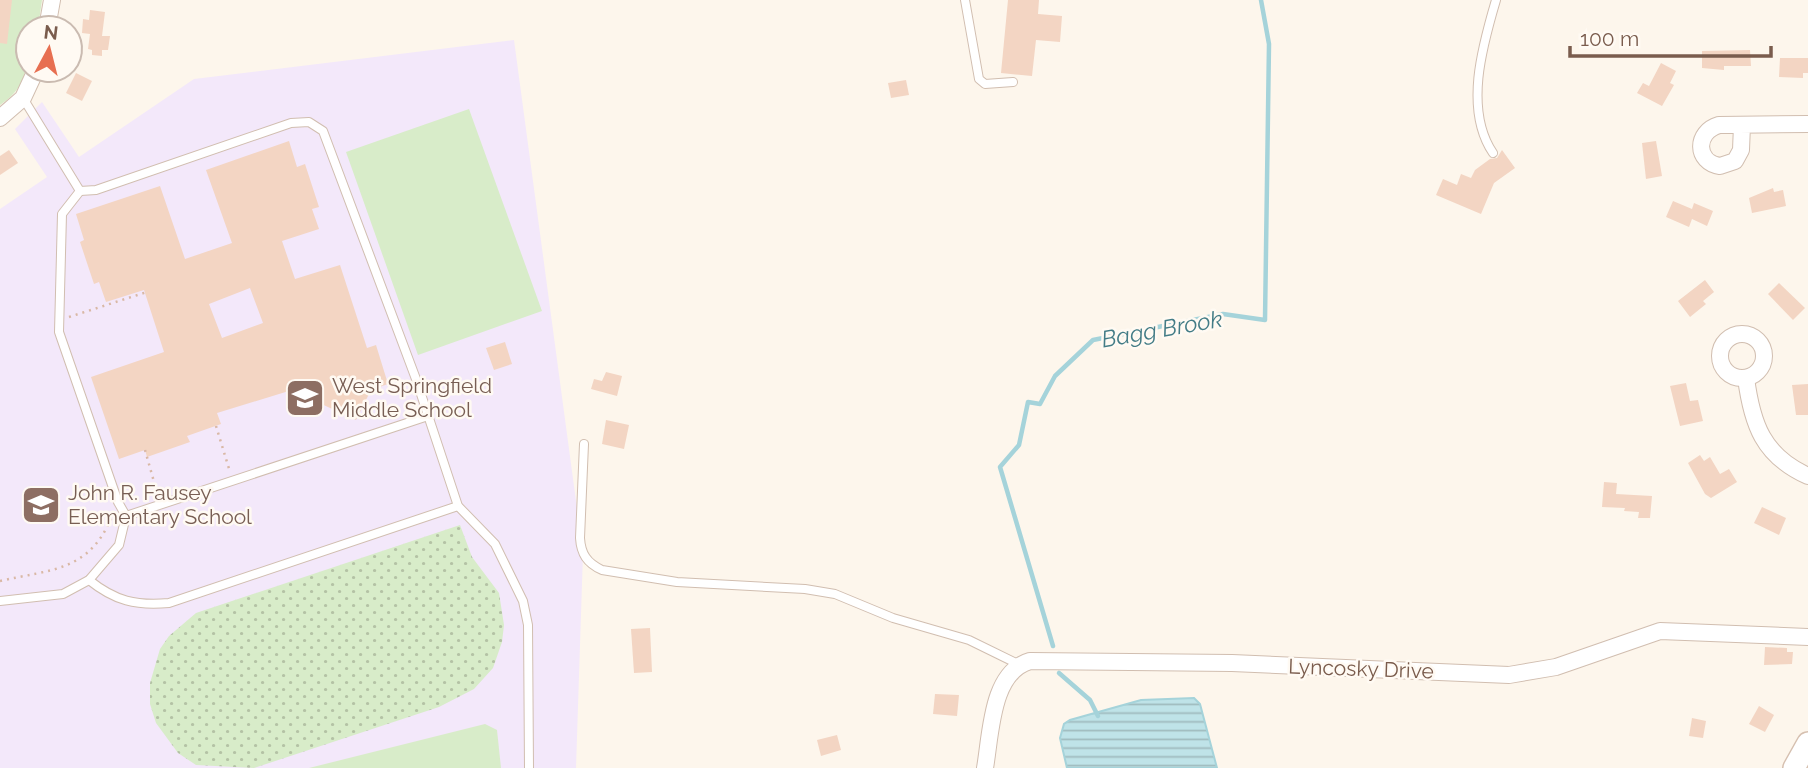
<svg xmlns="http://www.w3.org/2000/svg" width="1808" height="768" font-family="Raleway,sans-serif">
<defs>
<pattern id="park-dots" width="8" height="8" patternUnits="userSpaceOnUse" patternTransform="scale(1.75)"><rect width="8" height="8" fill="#d8ecc9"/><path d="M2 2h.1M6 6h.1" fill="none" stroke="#b4c2a5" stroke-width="1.8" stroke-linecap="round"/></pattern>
<pattern id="water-rules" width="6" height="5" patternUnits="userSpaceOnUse" patternTransform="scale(1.75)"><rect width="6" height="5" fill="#bfe3e8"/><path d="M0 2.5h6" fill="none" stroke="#a0bbbe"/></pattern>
</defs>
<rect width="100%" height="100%" fill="#fdf6ec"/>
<path fill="#f3e8fa" d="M514,40L583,553L576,768H0V209L47,177L15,129L42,102L79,157L194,79Z"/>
<g fill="#d8ecc9">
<path d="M0,0H42L38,28H28C28,60 30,86 0,105Z"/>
<path d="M469,109L542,311L418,355L346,152Z"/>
<path d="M485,724L497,730L501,768H309Z"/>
</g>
<path fill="url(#park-dots)" d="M460,525L472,557L499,593L504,625L502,642L493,668L474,689L439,707L254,768L196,765L178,753L156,723L150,704V683L160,649L169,636L196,613Z"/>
<path fill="url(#water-rules)" stroke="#a5d3da" stroke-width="2" d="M1194,698L1200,704L1217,768H1067L1060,738L1064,724L1070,720L1141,700Z"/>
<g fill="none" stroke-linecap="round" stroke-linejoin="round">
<g stroke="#a5d3da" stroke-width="4.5">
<path d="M1053,646L1000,467L1019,445L1028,402L1040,404L1055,376L1093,340L1223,314L1265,320L1269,44L1261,0"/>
<path d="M1059,673L1090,700L1098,716"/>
</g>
</g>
<g fill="#f3d5c3" fill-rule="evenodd">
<path d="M0,0H12L7,44L0,43Z"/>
<path d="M1008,0H1039L1038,14L1062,16L1060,42L1036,40L1032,76L1001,73Z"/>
<path d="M90,10L105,12L102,36H110L108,50H102V56L92,55V50L88,49L90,34L82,33L83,19L89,20Z"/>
<path d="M1750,50L1751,66H1724V70L1702,68V51Z"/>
<path d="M1780,58H1808V73H1803V78L1779,77Z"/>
<path d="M1661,63L1676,71L1670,83L1674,85L1662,106L1637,93L1643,83L1649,86Z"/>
<path d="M76,73L92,81L82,101L66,93Z"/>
<path d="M906,80L909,95L891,98L888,83Z"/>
<path d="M289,141L297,167L305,164L319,207L312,209L319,229L282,241L295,279L340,265L367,348L376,345L388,384L371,390L356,420L315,401L298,407L292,390L217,413L221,424L187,436L190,442L147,457L145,450L119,459L91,377L164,352L144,290L106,302L99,282L94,284L80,242L84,240L76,214L160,186L185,259L232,243L206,170ZM250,288L263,323L222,338L209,304Z"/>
<path d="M1656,141L1662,176L1646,179L1642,143Z"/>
<path d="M9,150L18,163L0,175V156Z"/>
<path d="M1502,150L1515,168L1494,183L1481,214L1436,195L1443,179L1457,185L1461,174L1471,178L1475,170L1490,159L1497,158Z"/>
<path d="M1773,188L1774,192L1783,190L1786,206L1752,213L1749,198Z"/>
<path d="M1673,201L1692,209L1694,203L1713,211L1707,226L1692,219L1689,227L1666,217Z"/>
<path d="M1705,280L1714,292L1703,301L1706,304L1690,317L1678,301Z"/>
<path d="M1779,283L1805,308L1793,320L1768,294Z"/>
<path d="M505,342L512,364L494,370L486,348Z"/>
<path d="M606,372L622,376L617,396L591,389L594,379L602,381Z"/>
<path d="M1686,383L1690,401L1698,400L1703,421L1680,426L1670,386Z"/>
<path d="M1808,384V415H1796L1792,385Z"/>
<path d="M606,420L629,425L624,449L602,444Z"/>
<path d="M1700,455L1704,461L1710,457L1720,474L1729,469L1737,482L1711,498L1705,494L1688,463Z"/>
<path d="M1604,482L1617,483L1616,494L1652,496L1650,518H1638L1639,512L1624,511L1625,508L1602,507Z"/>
<path d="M1762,507L1786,518L1779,535L1754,523Z"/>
<path d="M650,628L652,672L634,673L631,629Z"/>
<path d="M1765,647L1787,648V652H1793L1792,664L1764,665Z"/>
<path d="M935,694L959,695L957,716L933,714Z"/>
<path d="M1759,706L1774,715L1765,732L1749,724Z"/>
<path d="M1692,718L1706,721L1703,738L1689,736Z"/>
<path d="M837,735L841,750L821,756L817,740Z"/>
</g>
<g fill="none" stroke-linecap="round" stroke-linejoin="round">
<g stroke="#d1beb0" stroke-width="10">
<g id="lane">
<path d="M965,0L979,79L985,84L1013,82"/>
<path d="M23,98L80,191"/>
<path d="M1493,153C1464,110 1482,47 1496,0"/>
<path d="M80,191L96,190L291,123L309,122L323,131L416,379L458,506L495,544L523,601L528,625L529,768"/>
<path d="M584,444L580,538C581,554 587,563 602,570L677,582L805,589L835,594L893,618L969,640L1018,664"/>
<path d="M126,516L428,416"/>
<path d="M89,580C115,601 136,606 169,603L458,506"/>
<path d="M0,601L63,594L89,580L119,545L126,516L118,502L59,332L62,214L80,191"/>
</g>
</g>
<g stroke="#d1beb0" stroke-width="18">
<g id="street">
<path d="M47,28L52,0"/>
<path d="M0,118L23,98L36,70"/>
<path d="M1742,125L1741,150L1735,161L1720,166C1695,162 1695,132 1719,125L1808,124"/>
<circle cx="1742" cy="356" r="22"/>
<path d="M1746,378C1752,424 1763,456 1808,476"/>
<path d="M985,768C991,734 991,672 1030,661L1232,663L1509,675L1556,667L1660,631L1808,637"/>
</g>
</g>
<g stroke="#d6c0b0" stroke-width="24">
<path id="secondary" d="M1794,768L1808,743"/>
</g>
<g stroke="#d9b8a5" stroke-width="2.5" stroke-dasharray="2 5" stroke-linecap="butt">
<path d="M69,317L147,292"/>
<path d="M216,426L230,472"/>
<path d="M145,450L158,496"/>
<path d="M0,581C52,569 90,572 113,514"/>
</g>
<use href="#lane" stroke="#fff" stroke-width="8"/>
<use href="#street" stroke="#fff" stroke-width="16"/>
<use href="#secondary" stroke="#fff" stroke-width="21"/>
</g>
<defs>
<g id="school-square" transform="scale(2.0125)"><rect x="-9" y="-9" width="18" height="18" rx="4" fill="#8d6e63" stroke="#fffaf3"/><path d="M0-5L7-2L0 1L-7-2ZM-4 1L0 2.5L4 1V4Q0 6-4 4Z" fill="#fff"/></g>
</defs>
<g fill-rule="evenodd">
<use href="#school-square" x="305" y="398"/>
<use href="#school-square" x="41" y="505"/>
</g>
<g text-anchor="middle" stroke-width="5" stroke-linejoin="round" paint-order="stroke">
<g font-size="21" fill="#785e54" stroke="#fffaf3" text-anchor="start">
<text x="332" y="393">West Springfield<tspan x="332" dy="24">Middle School</tspan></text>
<text x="68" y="500">John R. Fausey<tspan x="68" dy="24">Elementary School</tspan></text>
</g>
<g font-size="21" fill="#7a5c4d" stroke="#fffaf3">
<text transform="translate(1361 669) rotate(2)" y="7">Lyncosky Drive</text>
</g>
<g font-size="23" font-style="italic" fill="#437c86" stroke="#fffaf3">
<text transform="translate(1162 329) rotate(-10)" y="8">Bagg Brook</text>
</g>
</g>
<g transform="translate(49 49) rotate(7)"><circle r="33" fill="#fffaf3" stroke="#cabbb1" stroke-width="2"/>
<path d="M0-5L12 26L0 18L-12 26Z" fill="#e76f51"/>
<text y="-10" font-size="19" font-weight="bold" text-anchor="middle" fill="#7a5c4d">N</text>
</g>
<path d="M1570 46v10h201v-10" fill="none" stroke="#7a5c4d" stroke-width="3.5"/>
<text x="1580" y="46" font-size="21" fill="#7a5c4d" stroke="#fffaf3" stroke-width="5" paint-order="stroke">100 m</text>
</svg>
